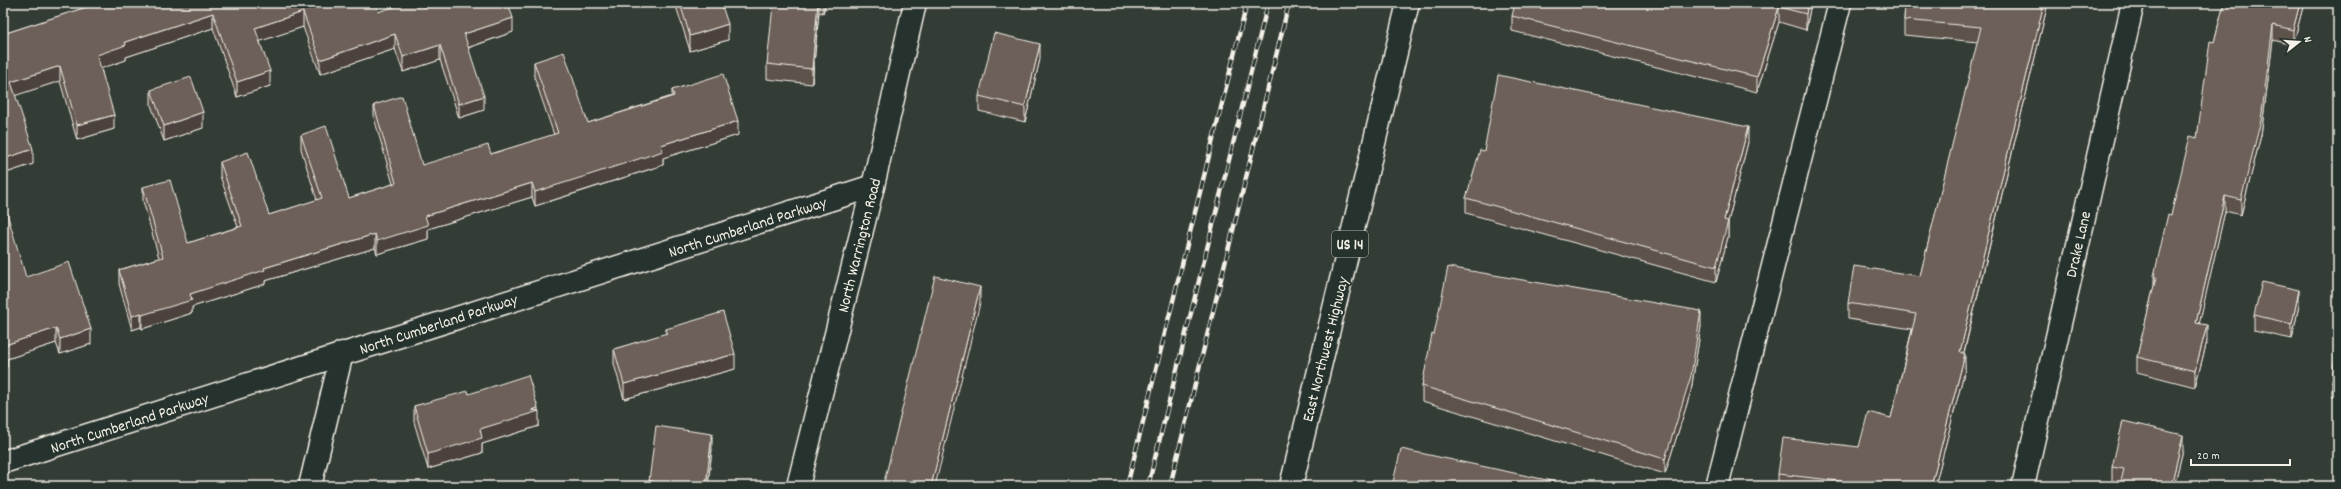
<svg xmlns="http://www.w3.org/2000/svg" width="2341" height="489" font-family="Dekko,sans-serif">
<rect width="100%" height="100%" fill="#343c36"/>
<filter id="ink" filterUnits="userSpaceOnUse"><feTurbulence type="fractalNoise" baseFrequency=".025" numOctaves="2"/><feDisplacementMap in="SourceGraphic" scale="8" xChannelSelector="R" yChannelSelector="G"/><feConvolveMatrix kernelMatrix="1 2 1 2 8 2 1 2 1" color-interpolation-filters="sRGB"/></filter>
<g filter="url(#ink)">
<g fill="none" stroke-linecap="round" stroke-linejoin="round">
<g stroke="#f4f1e8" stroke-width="25">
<g id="street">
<path d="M3,462L873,186"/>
<path d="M310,486L342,353"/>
<path d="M798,486L873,186L915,3"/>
<path d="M1717,486L1840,3"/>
<path d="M2023,486L2133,3"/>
</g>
</g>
<g stroke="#f4f1e8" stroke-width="25">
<path id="primary" d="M1291,486L1408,3"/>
</g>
<use href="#street" stroke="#26332d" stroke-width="22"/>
<use href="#primary" stroke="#26332d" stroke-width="22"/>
<g stroke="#f4f1e8" stroke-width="4.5">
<g id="rail">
<path d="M1127,486L1247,3"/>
<path d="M1148,486L1268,3"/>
<path d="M1170,486L1289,3"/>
</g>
</g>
<use href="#rail" stroke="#26332d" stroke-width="3" stroke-dasharray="9" stroke-linecap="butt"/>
</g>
<g fill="#5d534c" stroke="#f4f1e8">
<path d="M99,3L378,12L424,7L513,32L468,48L484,110L459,118L440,60L403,72L395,49L320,74L303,27L260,41L270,86L237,97L213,28L126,57V60L101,68L114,129L77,140L60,81L15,95L33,164L3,174V34Z"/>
<path d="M676,3H721L728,40L690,51L676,6Z"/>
<path d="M786,3H826L823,13L819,12L812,84L767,79V64Z"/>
<path d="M1811,3L1806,30L1779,22L1757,92L1512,31V16Z"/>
<path d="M1905,3H2048L1964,353L1965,369L1935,486H1778V474L1859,447L1891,418L1912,329L1848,319V303L1920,276L1978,42L1904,35V20Z"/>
<path d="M2224,3H2304L2293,45L2273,40L2261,135L2241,215L2225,211L2199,323L2207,341L2195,387L2137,372V357L2154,286V276L2171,215L2197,138L2214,42Z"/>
<path d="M1040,59L1025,122L979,111V96Z"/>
<path d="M534,62L588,123L672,96V90L738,135L663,158V165L586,190L535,206L532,197L428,229V239L377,254L375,248L265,281V284L192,307V313L142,329L141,327L132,330L119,284V270L159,258L143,201V187L188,243L238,227L220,176V162L269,215L317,200L301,149V135L349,198L393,184L374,118V105L422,165L491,154L554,135L534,76Z"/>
<path d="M151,90L203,128L164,141L151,105Z"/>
<path d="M1748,142L1728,222V237L1716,282L1466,213V198L1484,151Z"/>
<path d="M26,277L91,344L60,354L56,343L7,359V367L3,369Z"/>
<path d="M2299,305L2292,339L2254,331V315Z"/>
<path d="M1701,326L1691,391L1665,474L1422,401V386L1434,335Z"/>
<path d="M666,329L735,369L624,399L614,364V349L666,334Z"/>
<path d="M2338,344V397H2332V382Z"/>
<path d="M469,394L538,410L539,426L482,444V453L428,469L414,422V406Z"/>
<path d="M712,449L708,486H649V481Z"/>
<path d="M2183,450L2174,486H2120V484L2112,482V467Z"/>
</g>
<g fill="#4c433e" stroke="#f4f1e8">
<path d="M818,3H819V12L812,84V69Z"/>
<path d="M823,3H826L823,13Z"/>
<path d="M1808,3H1811L1806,30V14Z"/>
<path d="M2044,3H2048L1960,368V352Z"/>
<path d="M2300,3H2304L2293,45V30Z"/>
<path d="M1779,7V22L1757,92V77Z"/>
<path d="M303,12V27L255,43V28Z"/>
<path d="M213,13V28L126,57V60L97,70V55L125,42Z"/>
<path d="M513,18V32L464,49V34Z"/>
<path d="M728,24V40L690,51V36Z"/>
<path d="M2273,25V40L2261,135L2241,215V200Z"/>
<path d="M395,34V49L320,74V60Z"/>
<path d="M1040,44V59L1025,122V107Z"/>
<path d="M440,45V60L403,72V57Z"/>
<path d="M60,66V81L11,97V82Z"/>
<path d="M270,71V86L237,97V82Z"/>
<path d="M484,96V110L459,118V104Z"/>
<path d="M203,112V128L164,141V126Z"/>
<path d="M114,115V129L77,140V125Z"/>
<path d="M738,121V135L663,158V165L535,206V192L661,145Z"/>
<path d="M1748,127V142L1728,222V237L1716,282V267L1724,220Z"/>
<path d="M33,149V164L3,174V159Z"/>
<path d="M532,183V197L428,229V239L377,254V241L425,216Z"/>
<path d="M2225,196V211L2196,338V323Z"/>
<path d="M375,234V248L265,281V284L192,307V313L142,329V315L190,294L264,268Z"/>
<path d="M980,287V303L935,486H931Z"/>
<path d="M2299,290V305L2292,339V324Z"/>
<path d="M1701,311V326L1691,391L1665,474V459Z"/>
<path d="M141,313V327L132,330V316Z"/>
<path d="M2207,325V341L2195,387V371Z"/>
<path d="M56,328V343L7,359V367L3,369V354L5,345Z"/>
<path d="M91,329V344L60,354V339Z"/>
<path d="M735,354V369L624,399V384Z"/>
<path d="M1965,354V369L1935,486H1931Z"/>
<path d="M538,408V411H539V426L482,444V453L428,469V454L480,429L532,410Z"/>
<path d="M712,434V449L708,486H706Z"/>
<path d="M2183,435V450L2174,486H2171Z"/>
</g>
<g fill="#6c6058" stroke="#f4f1e8">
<path d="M99,3H376L378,12L405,3H423L424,7L436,3H508L513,18L464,34L484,96L459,104L440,45L403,57L395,34L320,60L303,12L255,28L270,71L237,82L213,13L125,42L126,45L97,55L114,115L77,125L60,66L11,82L33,149L3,159V34Z"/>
<path d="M680,3H721L728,24L690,36Z"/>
<path d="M786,3H818L812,69L767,64L773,5L786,6Z"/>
<path d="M1515,3H1808L1806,14L1779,7L1757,77L1512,16Z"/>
<path d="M1905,3H2044L1960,352L1965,354L1931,486H1883L1778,474L1783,438L1859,447L1868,412L1891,418L1916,314L1848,303L1854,266L1920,276L1981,27L1904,20Z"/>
<path d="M2224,3H2300L2293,30L2273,25L2261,120L2241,200L2225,196L2196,323L2207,325L2195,371L2137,357L2156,277L2154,276L2168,214L2171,215L2190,136L2197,138L2210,41L2214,42Z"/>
<path d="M994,33L1040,44L1025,107L979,96Z"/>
<path d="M564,52L588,123L674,96L672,90L723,74L738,121L661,145L663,151L586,176L535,192L532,183L425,216L428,225L377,241L375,234L264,268L265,270L190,294L192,300L142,315L141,313L132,316L119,270L163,257L143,187L170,180L188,243L242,226L220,162L248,152L269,215L322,198L301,135L326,126L349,198L396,183L374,105L402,96L422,165L488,145L491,154L558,133L534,62Z"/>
<path d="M1498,75L1748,127L1724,220L1728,221L1716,267L1466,198L1480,150L1484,151Z"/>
<path d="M191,77L203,112L164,126L151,90Z"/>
<path d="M3,200L26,277L69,262L91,329L60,339L56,328L5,345L7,352L3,354Z"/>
<path d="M1448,267L1701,311L1691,376L1665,459L1422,386L1432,334L1434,335Z"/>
<path d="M935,276L980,287L931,486H883Z"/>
<path d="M2262,282L2299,290L2292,324L2254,315Z"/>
<path d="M723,312L735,354L624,384L614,349L667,333L666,329Z"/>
<path d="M2336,344H2338V382H2332Z"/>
<path d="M528,375L538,408L532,410L539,411L480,429L482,438L428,454L414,406L468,391L469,394Z"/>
<path d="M2123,421L2183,435L2171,486H2120L2124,469L2112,467Z"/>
<path d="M656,426L712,434L706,486H652L653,481H649Z"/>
<path d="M1401,449L1575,486H1392Z"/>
</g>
</g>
<g text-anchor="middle" stroke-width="3.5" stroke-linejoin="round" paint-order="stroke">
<rect fill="#26332d" stroke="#b6b8b0" stroke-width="1" x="1332" y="231" width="36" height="26" rx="3"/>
<g font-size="15" font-weight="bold" fill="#f4f1e8">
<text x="1350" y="249">US 14</text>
</g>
<g font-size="16" fill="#f4f1e8" stroke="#26332d">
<text transform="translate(747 226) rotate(-18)" y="6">North Cumberland Parkway</text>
<text transform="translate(2077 244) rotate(-77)" y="6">Drake Lane</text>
<text transform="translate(858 245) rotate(-76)" y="6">North Warrington Road</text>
<text transform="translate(438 323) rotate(-18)" y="6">North Cumberland Parkway</text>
<text transform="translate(1324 349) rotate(-76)" y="6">East Northwest Highway</text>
<text transform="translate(129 422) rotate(-18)" y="6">North Cumberland Parkway</text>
</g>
</g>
<rect width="2341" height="489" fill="none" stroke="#26332d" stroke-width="16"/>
<rect x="8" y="8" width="2325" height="473" fill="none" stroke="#f4f1e8" stroke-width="1.5" filter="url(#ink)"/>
<g transform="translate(2299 42) rotate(73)" stroke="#26332d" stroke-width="3" paint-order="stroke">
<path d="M0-3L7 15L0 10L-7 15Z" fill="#f4f1e8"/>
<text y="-6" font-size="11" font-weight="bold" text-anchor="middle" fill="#f4f1e8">N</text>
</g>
<path d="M2191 459v6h99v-6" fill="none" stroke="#f4f1e8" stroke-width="2"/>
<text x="2197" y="459" font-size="12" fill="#f4f1e8" stroke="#26332d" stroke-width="3" paint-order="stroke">20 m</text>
</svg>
